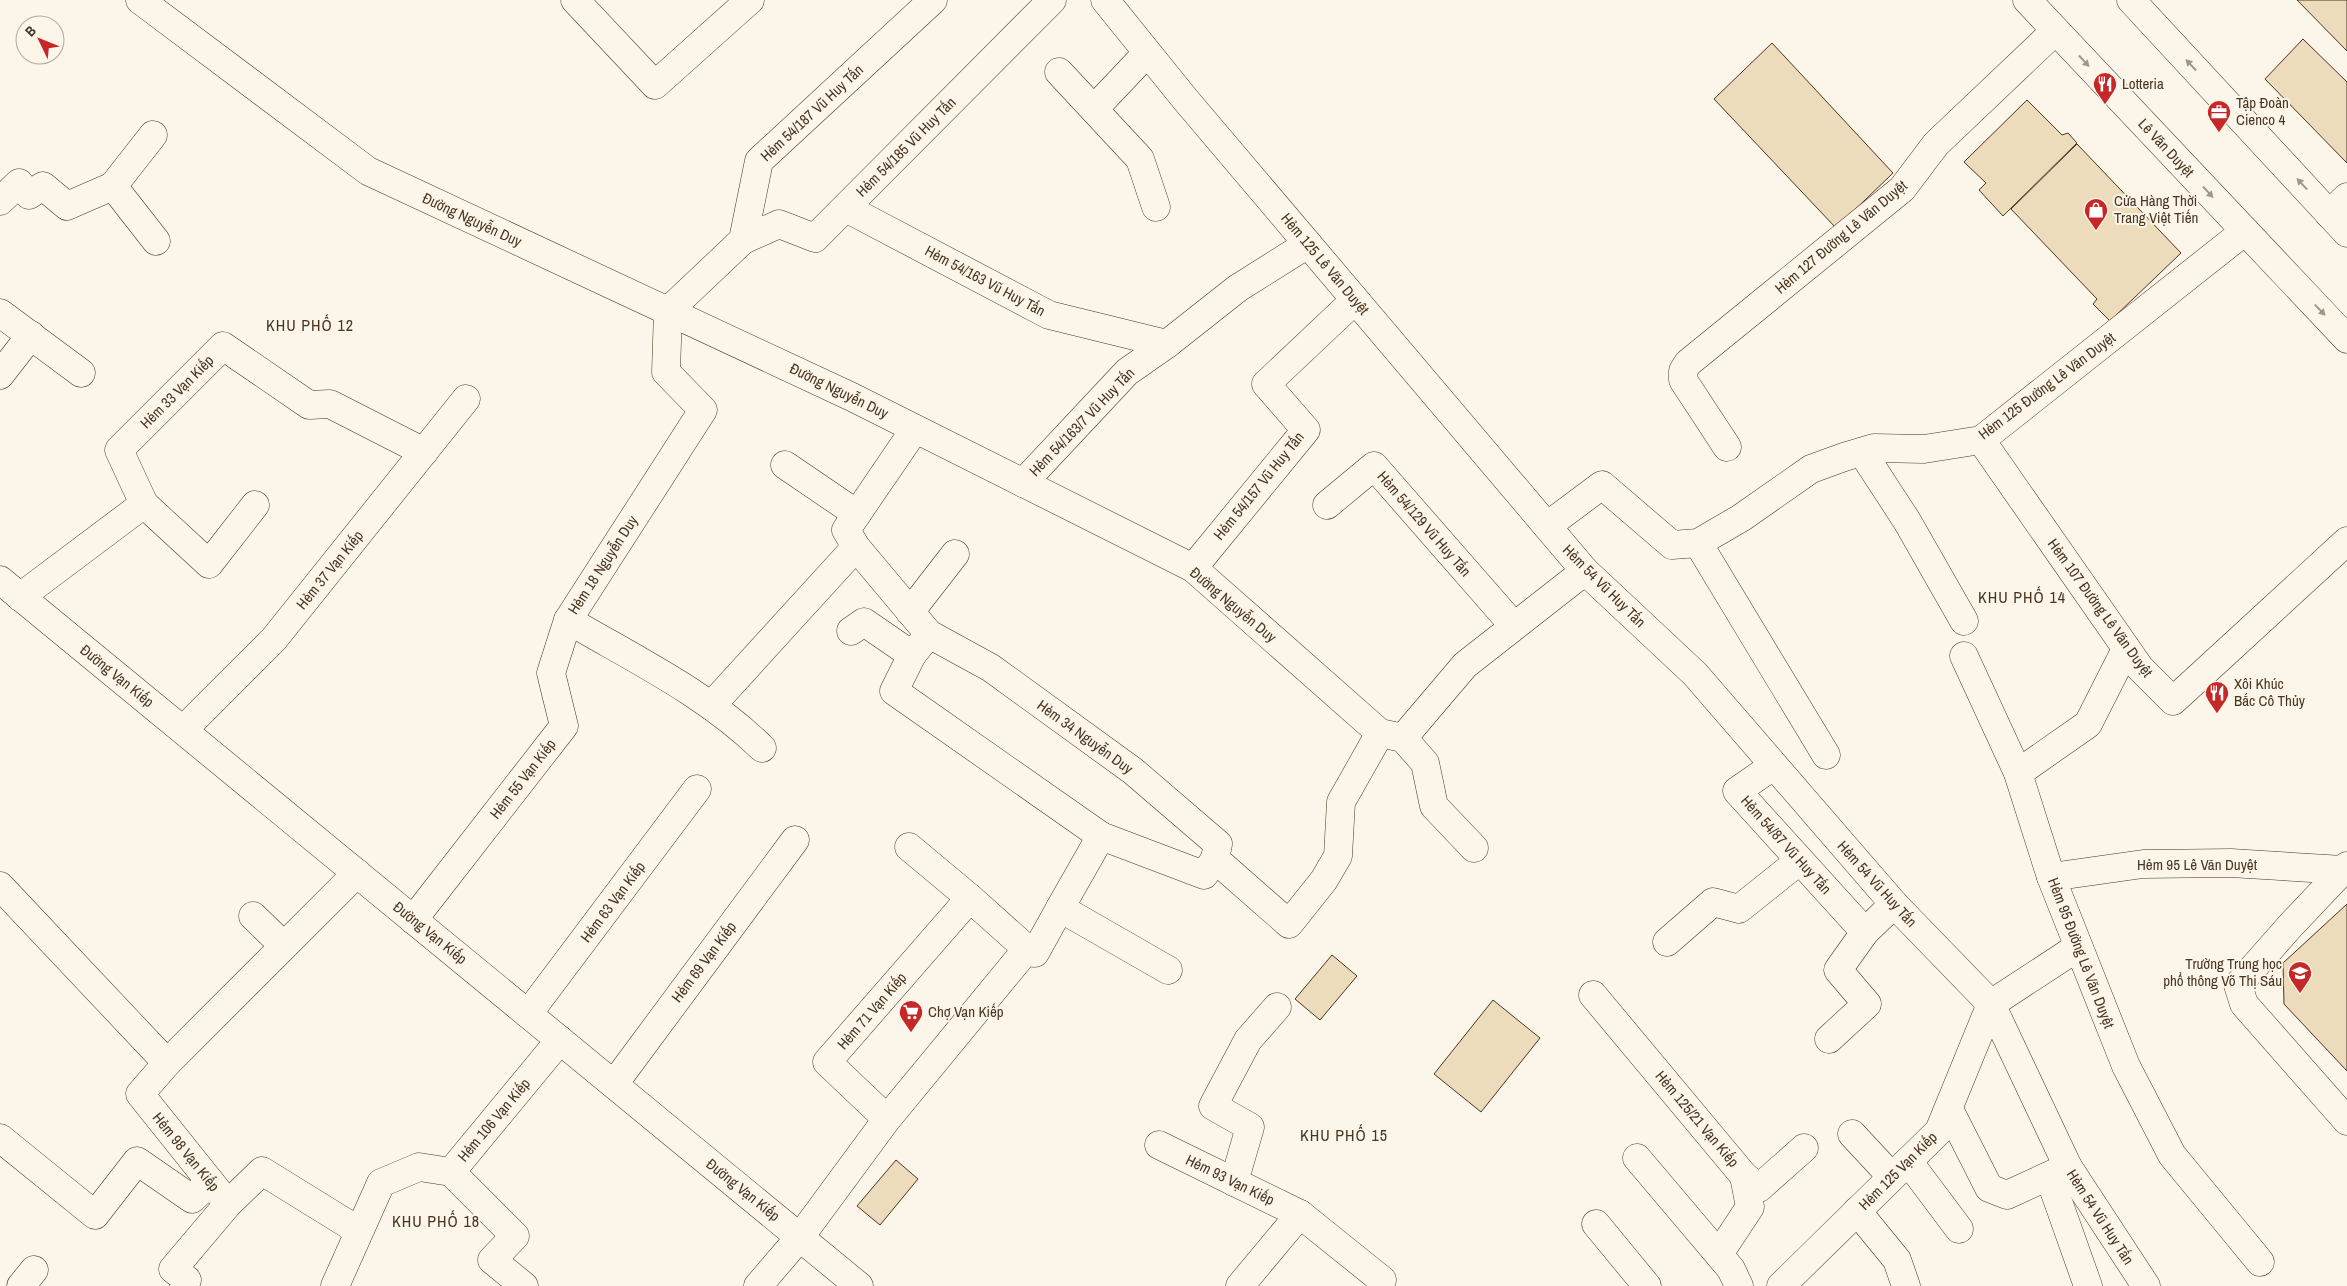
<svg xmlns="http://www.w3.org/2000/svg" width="2347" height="1286" font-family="'Archivo Narrow',sans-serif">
<rect width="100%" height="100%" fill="#fbf6e9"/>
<g fill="#ecdcbc" stroke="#4a3520">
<path d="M2297,0H2347V51Z"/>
<path d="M2303,39L2347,82V163L2265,79Z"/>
<path d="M1772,43L1893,173L1836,228L1714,99Z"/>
<path d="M2027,100L2062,135L2068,133L2077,143L2003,216L1979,190L1986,183L1964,162Z"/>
<path d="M2077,144L2181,253L2110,321L2093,304L2097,299L2011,209Z"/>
<path d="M2347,904V1071L2284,1004L2283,963Z"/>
<path d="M1332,955L1357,976L1320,1020L1295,999Z"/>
<path d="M1493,1000L1540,1038L1481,1112L1434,1074Z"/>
<path d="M896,1160L918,1179L880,1225L857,1206Z"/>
</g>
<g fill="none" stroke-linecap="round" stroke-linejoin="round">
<g stroke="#4a3520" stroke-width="29">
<g id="minor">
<path d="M140,0L368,171L852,397L1193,568L1380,733L1403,738L1425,763L1434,806L1474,848"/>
<path d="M575,0L655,85L750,0"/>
<path d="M1105,0L1185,99L1585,571L1695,674L1894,904L1991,1004L2068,1167L2146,1286"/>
<path d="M1059,72L1140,159L1156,207"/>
<path d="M1095,108L1147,53"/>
<path d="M113,186L153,135"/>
<path d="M0,201L19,183L29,195L43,186L67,206L113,186L156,241"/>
<path d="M846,208L1049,315L1167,344L1238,288L1308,244"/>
<path d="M2329,214L2347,197"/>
<path d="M743,240L779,224L815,238L1052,0"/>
<path d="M0,313L81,373"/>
<path d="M0,375L31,335"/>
<path d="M915,429L846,530L856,547L929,634L991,668L1133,771L1218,844L1215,859L1289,924L1324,880L1338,856L1341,802L1380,733"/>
<path d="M1981,440L2140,668L2173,701L2347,541"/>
<path d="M1727,447L1683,380V371L1688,363L1902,189L1936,144L2055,31"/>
<path d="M1862,452L1907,521L1964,621"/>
<path d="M785,465L857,514"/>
<path d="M1023,483L1127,372L1167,344"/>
<path d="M144,504L209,564L255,505"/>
<path d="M1327,505L1374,466L1514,626"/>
<path d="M1547,526L1602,485L1672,545L1698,543L1741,518L1811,469L1844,457L1874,448L1924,449L1981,440L2245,231"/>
<path d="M1698,543L1826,755"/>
<path d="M1193,568L1306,430L1266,384L1355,300"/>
<path d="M0,580L859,1286"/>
<path d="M20,597L144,504L119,450L223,346L309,405L330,404L424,452"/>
<path d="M910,612L955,554"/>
<path d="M568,620C634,659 707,694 762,748"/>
<path d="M851,631L864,622L912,655"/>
<path d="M929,634L912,655L894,691L1101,836L1204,875L1215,859"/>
<path d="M2126,649L2088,724L2018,773L2051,877L2126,1066L2172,1155L2260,1262"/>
<path d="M1964,656L2018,773"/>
<path d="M711,706L856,547"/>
<path d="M183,730L274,639L466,399"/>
<path d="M1403,738L1465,665L1585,571"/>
<path d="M1773,766L1737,791L1865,932L1894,904"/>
<path d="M1101,836L1060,908L1168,970"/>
<path d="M909,847L970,898"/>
<path d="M2347,866L2291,925L2238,985L2244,1004L2347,1121"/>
<path d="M2051,877L2143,864L2231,863L2343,870"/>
<path d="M0,886L167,1063L140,1094L228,1204L173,1269L187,1280L184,1286"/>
<path d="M253,916L284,946"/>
<path d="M413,920L564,726L551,673L568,620L703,410L666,372L668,311L743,240L759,161L933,0"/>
<path d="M1667,942L1713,902L1739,909L1799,861"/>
<path d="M1027,949L1035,953L1060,908"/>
<path d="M1593,995L1744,1176L1750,1207L1719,1254"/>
<path d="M1991,1004L2078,947"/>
<path d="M528,1014L697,789"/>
<path d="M1829,1039L1867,1004L1838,970L1865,932"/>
<path d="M167,1063L357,873"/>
<path d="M614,1084L795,840"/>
<path d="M1949,1109L1989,1188L2007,1195L2068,1167"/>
<path d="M1852,1134L1892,1177"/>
<path d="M0,1138L95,1215L137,1161L192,1199L210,1182"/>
<path d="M1159,1145L1300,1214L1382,1280"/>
<path d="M1637,1158L1731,1269L1739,1286"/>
<path d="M1908,1161L1959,1229"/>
<path d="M451,1172L515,1236L492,1260L524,1286"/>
<path d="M1744,1176L1759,1188L1804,1148"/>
<path d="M2049,1176L2088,1286"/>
<path d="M1234,1182L1250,1127L1213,1106L1248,1040L1277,1007"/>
<path d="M228,1204L262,1171L359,1231"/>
<path d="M1857,1211L1897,1260L1906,1286"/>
<path d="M1596,1224L1647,1286"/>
<path d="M21,1286L34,1270"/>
<path d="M335,1286L381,1183L419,1167L451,1172L560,1040"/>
<path d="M758,1286L800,1237L887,1119L1027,949L970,898L827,1062L887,1119"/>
<path d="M1240,1286L1300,1214"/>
<path d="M1781,1286L1939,1131L1991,1004"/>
</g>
</g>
<g stroke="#4a3520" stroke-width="29">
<g id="major">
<path d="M2027,0L2347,339"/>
<path d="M2131,0L2347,233"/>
</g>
</g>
<use href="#minor" stroke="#fbf6e9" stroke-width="28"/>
<use href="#major" stroke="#fbf6e9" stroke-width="28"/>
</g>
<defs><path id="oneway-solid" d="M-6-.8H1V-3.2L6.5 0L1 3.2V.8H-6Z" transform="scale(1.25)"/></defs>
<g fill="#a29684">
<use href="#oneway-solid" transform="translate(2084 61) rotate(47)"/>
<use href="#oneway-solid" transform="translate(2191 65) rotate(-133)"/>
<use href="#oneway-solid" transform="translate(2302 184) rotate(-133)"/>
<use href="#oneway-solid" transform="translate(2208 192) rotate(47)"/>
<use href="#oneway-solid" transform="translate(2320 310) rotate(46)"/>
</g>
<defs>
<g id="restaurant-pin" transform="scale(1.25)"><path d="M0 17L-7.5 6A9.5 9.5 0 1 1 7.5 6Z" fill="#c62828" stroke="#fbf6e9"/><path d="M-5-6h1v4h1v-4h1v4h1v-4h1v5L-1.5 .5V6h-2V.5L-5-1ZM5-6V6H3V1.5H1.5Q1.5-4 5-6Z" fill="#fff"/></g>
<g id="office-pin" transform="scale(1.25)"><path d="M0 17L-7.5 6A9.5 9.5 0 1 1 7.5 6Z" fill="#c62828" stroke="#fbf6e9"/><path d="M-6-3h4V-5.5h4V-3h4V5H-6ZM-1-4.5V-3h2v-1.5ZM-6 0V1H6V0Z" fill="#fff"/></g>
<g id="shop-pin" transform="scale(1.25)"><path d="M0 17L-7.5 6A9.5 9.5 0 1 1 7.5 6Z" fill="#c62828" stroke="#fbf6e9"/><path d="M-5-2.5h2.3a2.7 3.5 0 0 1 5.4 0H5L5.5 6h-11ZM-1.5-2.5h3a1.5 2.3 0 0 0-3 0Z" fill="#fff"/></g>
<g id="school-pin" transform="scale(1.25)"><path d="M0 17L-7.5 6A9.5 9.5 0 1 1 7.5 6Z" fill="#c62828" stroke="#fbf6e9"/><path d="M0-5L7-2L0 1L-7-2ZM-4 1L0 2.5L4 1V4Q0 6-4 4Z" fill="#fff"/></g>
<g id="supermarket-pin" transform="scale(1.25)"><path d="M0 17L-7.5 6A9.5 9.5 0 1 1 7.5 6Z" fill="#c62828" stroke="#fbf6e9"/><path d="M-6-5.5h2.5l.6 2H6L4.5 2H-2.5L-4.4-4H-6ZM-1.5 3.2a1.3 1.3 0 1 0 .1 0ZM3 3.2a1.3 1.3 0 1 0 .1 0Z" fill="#fff"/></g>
</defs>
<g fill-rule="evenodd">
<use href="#restaurant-pin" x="2105" y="84"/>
<use href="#office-pin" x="2219" y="112"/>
<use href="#shop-pin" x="2096" y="210"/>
<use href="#restaurant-pin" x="2217" y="693"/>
<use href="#school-pin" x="2300" y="973"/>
<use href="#supermarket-pin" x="911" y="1012"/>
</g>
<g text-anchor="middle" stroke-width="4" stroke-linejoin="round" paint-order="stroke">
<g font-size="15" fill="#4a3520" stroke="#fbf6e9" text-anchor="start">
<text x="2122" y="89">Lotteria</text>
<text x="2236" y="108">Tập Đoàn<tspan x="2236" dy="17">Cienco 4</tspan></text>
<text x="2114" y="206">Cửa Hàng Thời<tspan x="2114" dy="17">Trang Việt Tiến</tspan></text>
<text x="2234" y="689">Xôi Khúc<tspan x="2234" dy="17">Bắc Cô Thủy</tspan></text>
<text x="2282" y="969" text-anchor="end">Trường Trung học<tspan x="2282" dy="17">phổ thông Võ Thị Sáu</tspan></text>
<text x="928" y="1017">Chợ Vạn Kiếp</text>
</g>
<g font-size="15" fill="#4a3520" stroke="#fbf6e9">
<text transform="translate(812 113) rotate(-43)" y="5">Hẻm 54/187 Vũ Huy Tấn</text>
<text transform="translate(906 147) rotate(-45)" y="5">Hẻm 54/185 Vũ Huy Tấn</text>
<text transform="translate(2166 148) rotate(47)" y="5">Lê Văn Duyệt</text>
<text transform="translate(472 220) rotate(25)" y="5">Đường Nguyễn Duy</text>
<text transform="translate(1841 237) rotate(-40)" y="5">Hẻm 127 Đường Lê Văn Duyệt</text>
<text transform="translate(1325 264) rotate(50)" y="5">Hẻm 125 Lê Văn Duyệt</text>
<text transform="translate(985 281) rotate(28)" y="5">Hẻm 54/163 Vũ Huy Tấn</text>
<text transform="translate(2047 386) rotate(-37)" y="5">Hẻm 125 Đường Lê Văn Duyệt</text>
<text transform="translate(839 391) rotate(26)" y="5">Đường Nguyễn Duy</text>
<text transform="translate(177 392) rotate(-45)" y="5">Hẻm 33 Vạn Kiếp</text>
<text transform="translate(1082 422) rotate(-46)" y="5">Hẻm 54/163/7 Vũ Huy Tấn</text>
<text transform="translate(1259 486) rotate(-51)" y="5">Hẻm 54/157 Vũ Huy Tấn</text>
<text transform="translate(1424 524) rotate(49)" y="5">Hẻm 54/129 Vũ Huy Tấn</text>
<text transform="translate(603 565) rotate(-57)" y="5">Hẻm 18 Nguyễn Duy</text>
<text transform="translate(330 570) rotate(-51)" y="5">Hẻm 37 Vạn Kiếp</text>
<text transform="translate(1604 586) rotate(45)" y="5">Hẻm 54 Vũ Huy Tấn</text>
<text transform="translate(1233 605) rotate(40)" y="5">Đường Nguyễn Duy</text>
<text transform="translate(2100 608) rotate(54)" y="5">Hẻm 107 Đường Lê Văn Duyệt</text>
<text transform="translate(117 676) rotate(39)" y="5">Đường Vạn Kiếp</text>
<text transform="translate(1085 737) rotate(36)" y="5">Hẻm 34 Nguyễn Duy</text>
<text transform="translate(523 779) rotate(-52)" y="5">Hẻm 55 Vạn Kiếp</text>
<text transform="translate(1786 845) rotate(48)" y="5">Hẻm 54/87 Vũ Huy Tấn</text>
<text x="2197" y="870">Hẻm 95 Lê Văn Duyệt</text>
<text transform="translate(1877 884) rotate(48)" y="5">Hẻm 54 Vũ Huy Tấn</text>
<text transform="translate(613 902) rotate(-53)" y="5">Hẻm 63 Vạn Kiếp</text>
<text transform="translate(430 933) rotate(39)" y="5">Đường Vạn Kiếp</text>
<text transform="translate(2081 953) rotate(69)" y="5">Hẻm 95 Đường Lê Văn Duyệt</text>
<text transform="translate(704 962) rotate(-53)" y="5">Hẻm 69 Vạn Kiếp</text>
<text transform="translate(872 1011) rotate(-49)" y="5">Hẻm 71 Vạn Kiếp</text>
<text transform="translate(1697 1119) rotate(50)" y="5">Hẻm 125/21 Vạn Kiếp</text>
<text transform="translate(494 1120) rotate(-50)" y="5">Hẻm 106 Vạn Kiếp</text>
<text transform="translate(186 1152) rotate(51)" y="5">Hẻm 98 Vạn Kiếp</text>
<text transform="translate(1898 1171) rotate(-45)" y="5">Hẻm 125 Vạn Kiếp</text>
<text transform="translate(1230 1180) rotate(26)" y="5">Hẻm 93 Vạn Kiếp</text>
<text transform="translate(743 1190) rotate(39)" y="5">Đường Vạn Kiếp</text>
<text transform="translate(2100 1217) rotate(57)" y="5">Hẻm 54 Vũ Huy Tấn</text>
</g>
<g font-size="16" letter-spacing="1" fill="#4a3520" stroke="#fbf6e9">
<text x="310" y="331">KHU PHỐ 12</text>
<text x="2022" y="603">KHU PHỐ 14</text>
<text x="1344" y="1141">KHU PHỐ 15</text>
<text x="436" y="1227">KHU PHỐ 18</text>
</g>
</g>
<g transform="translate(40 40) rotate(313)"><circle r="24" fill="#fbf6e9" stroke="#b4a999"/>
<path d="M0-4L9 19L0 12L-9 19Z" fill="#c62828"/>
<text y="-8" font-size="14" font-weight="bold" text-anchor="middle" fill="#4a3520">B</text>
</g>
</svg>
